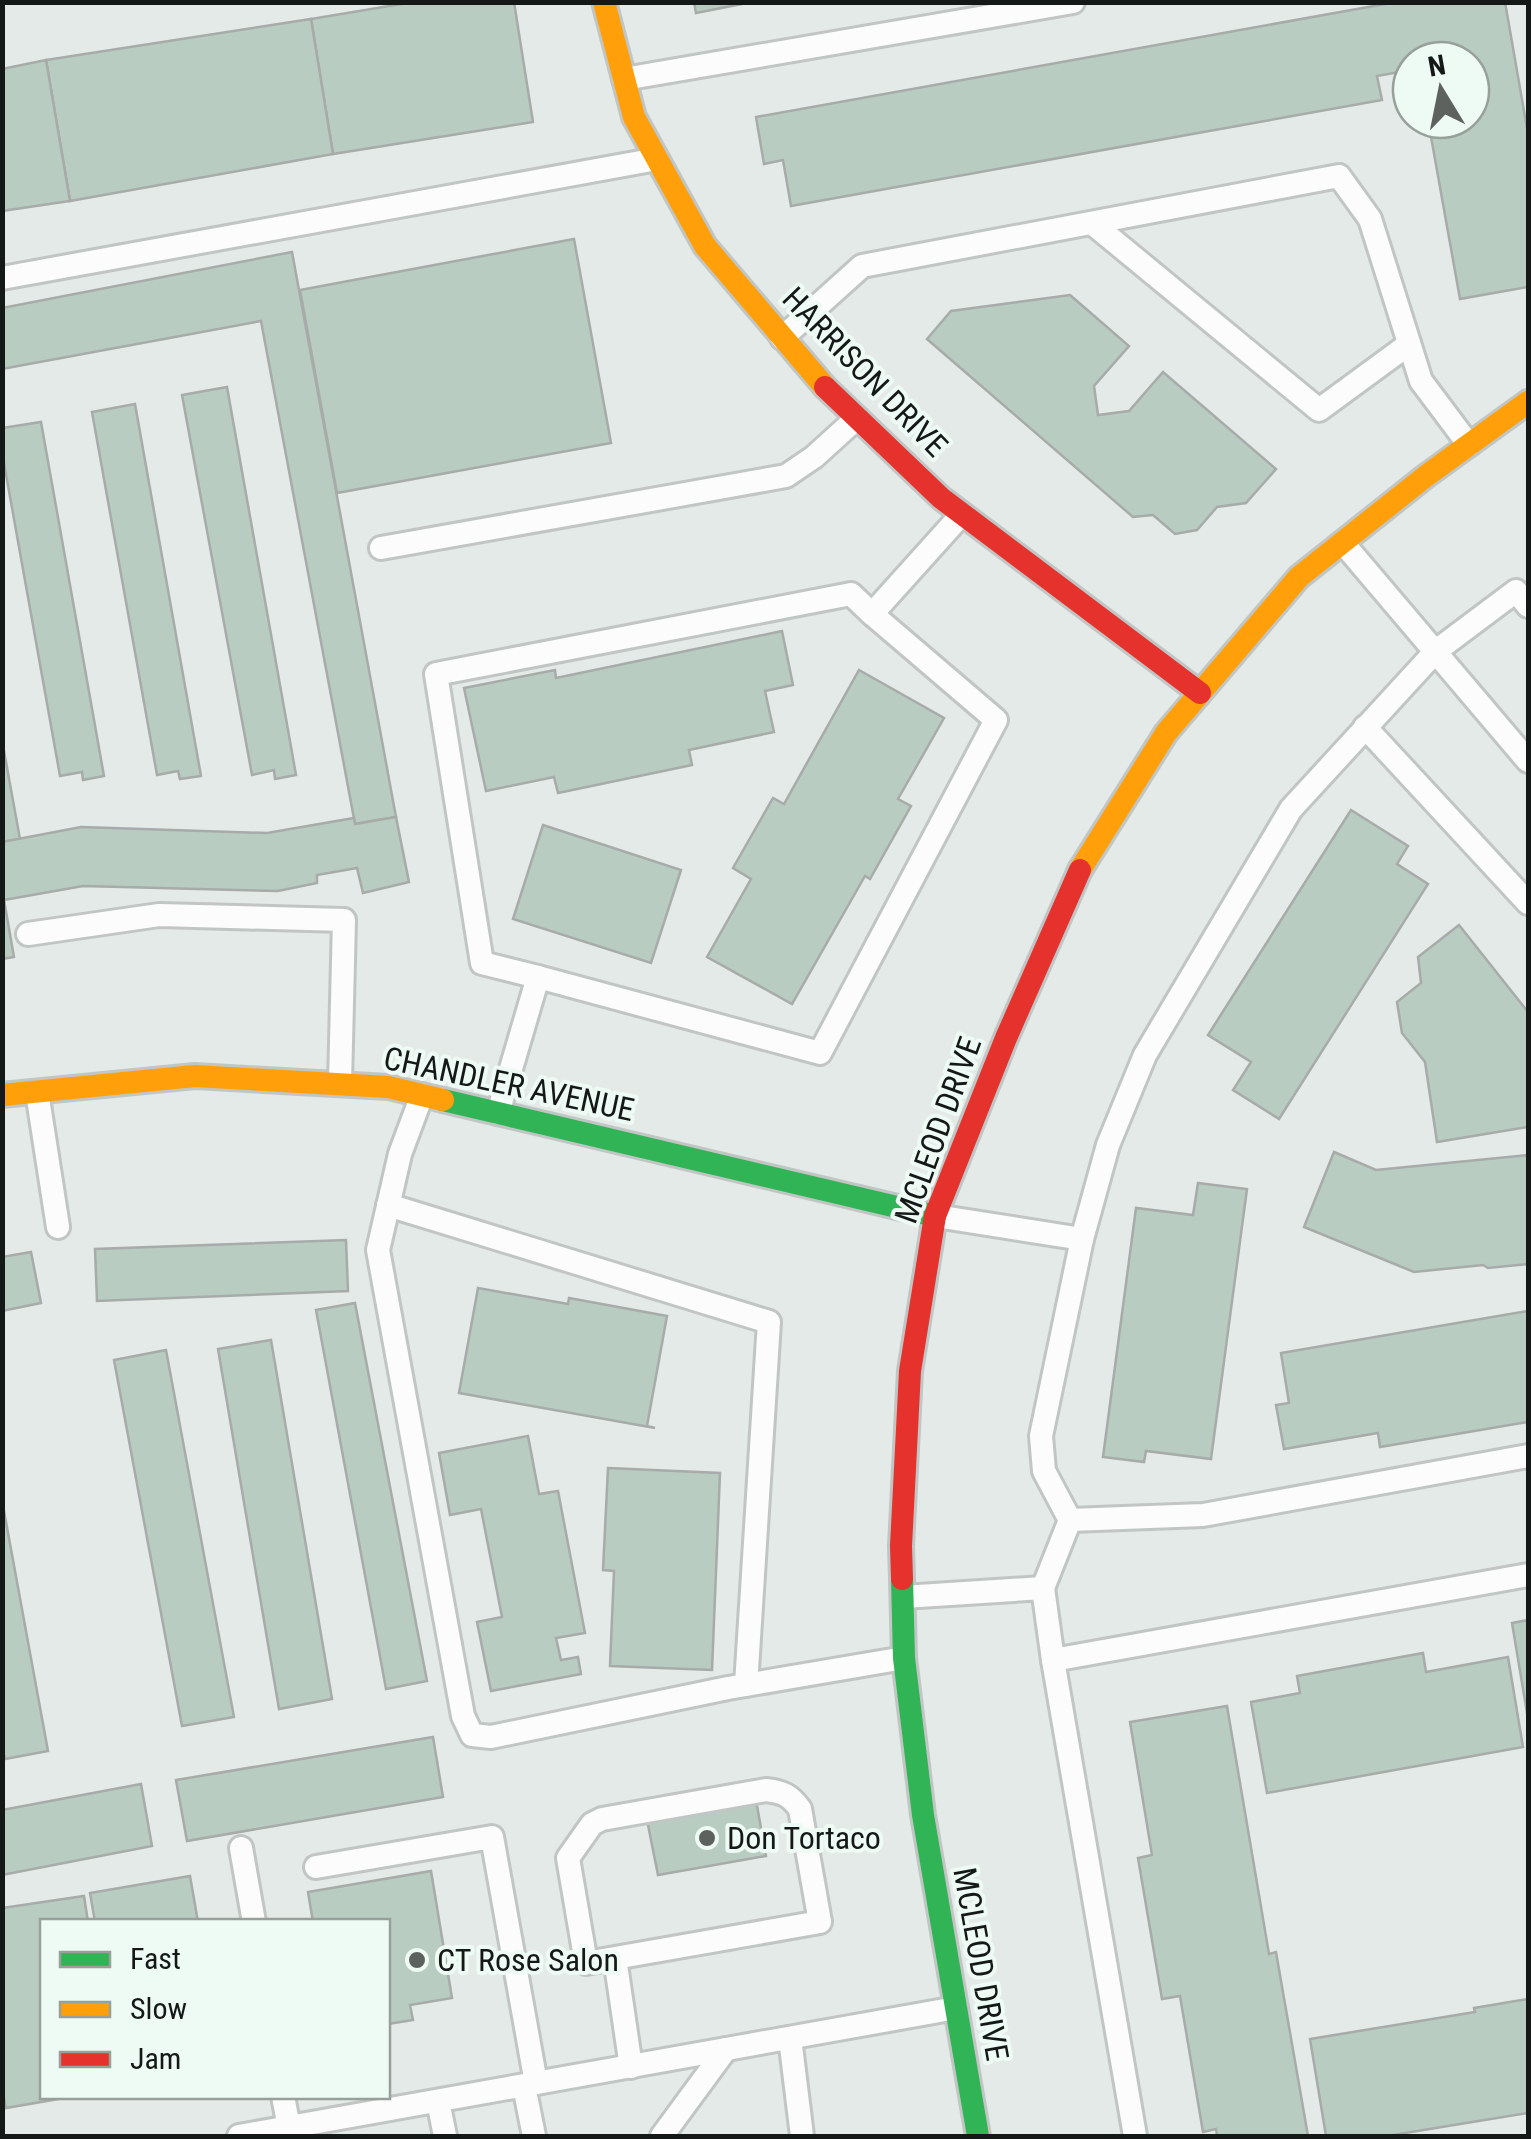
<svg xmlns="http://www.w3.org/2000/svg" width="1531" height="2139" font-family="'Roboto Condensed',sans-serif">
<rect width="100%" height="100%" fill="#e4eae7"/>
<g fill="#b8ccc2" stroke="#a7aba9" stroke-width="2.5">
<path d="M413,2H514L533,122L333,154L311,19Z"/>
<path d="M694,2H752L696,13Z"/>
<path d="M1396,2H1505L1528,134V287L1460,299L1428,120H1471V60H1411V70L1377,76L1382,100L791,206L783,160L764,164L756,117Z"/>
<path d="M311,19L333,154L70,201L46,60Z"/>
<path d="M46,60L70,201L2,211V69Z"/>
<path d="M574,239L611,443L337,493L300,290Z"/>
<path d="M292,252L396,817L355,824L261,321L2,369V308Z"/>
<path d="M1070,295L1129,346L1094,386L1098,415L1129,411L1163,372L1276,469L1246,503L1217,507L1197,530L1175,534L1153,515L1133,517L927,339L951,311Z"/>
<path d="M227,387L296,775L275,779L274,770L252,775L182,395Z"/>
<path d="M135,404L201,776L180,779L178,771L157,775L92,412Z"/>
<path d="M41,422L104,776L83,780L82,772L60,776L2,452V428Z"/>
<path d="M782,631L793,685L765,691L774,732L689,750L692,765L558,793L554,777L486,791L464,688L555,670L556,678Z"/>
<path d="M859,670L944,718L898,799L911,806L870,879L865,876L792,1004L707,957L751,879L733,868L773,798L784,804Z"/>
<path d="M2,740L20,839L2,842Z"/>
<path d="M1351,810L1408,846L1397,864L1428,884L1279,1119L1233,1090L1251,1062L1208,1035Z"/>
<path d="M396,817L409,882L363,893L357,868L317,875V883L278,891L83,886L4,900L14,957L2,959V842L81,827L267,833L354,818L355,824Z"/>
<path d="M543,825L681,870L651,963L513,919Z"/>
<path d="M1459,925L1528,1012V1127L1437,1142L1425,1062L1402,1033L1397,1002L1421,983L1418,957Z"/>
<path d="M1334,1152L1376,1170L1528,1155V1264L1488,1268L1483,1265L1414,1272L1304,1227Z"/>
<path d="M1198,1183L1247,1189L1211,1459L1146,1451L1144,1462L1103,1457L1136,1208L1193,1215Z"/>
<path d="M346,1240L348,1291L97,1301L95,1249Z"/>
<path d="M31,1252L41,1303L2,1311V1257Z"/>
<path d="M478,1288L568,1304L569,1298L667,1316L647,1426L655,1428L459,1393Z"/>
<path d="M355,1303L427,1681L386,1689L316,1310Z"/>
<path d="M1528,1311V1422L1380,1447L1378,1433L1284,1449L1276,1405L1289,1403L1281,1353Z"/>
<path d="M271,1340L332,1699L279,1709L218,1349Z"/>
<path d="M166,1350L234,1717L182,1726L114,1360Z"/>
<path d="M528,1436L539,1494L558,1491L585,1633L556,1638L561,1660L578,1657L581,1674L491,1691L477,1622L502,1617L481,1509L450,1515L439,1453Z"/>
<path d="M608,1468L720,1473L712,1670L610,1666L614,1571L603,1570Z"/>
<path d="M2,1500L48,1751L5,1759L2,1747Z"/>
<path d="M1528,1620V1719L1512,1623Z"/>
<path d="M1423,1653L1426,1672L1508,1657L1523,1747L1267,1793L1251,1702L1300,1693L1297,1676Z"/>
<path d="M1227,1706L1269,1954L1276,1952L1308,2136H1217L1216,2129L1203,2132L1180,1996L1162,1999L1138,1858L1152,1855L1130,1722Z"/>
<path d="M433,1737L443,1797L187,1841L176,1780Z"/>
<path d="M141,1784L152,1846L2,1875V1810Z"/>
<path d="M756,1800L766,1856L658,1875L647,1820Z"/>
<path d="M431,1871L452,1998L410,2005L413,2020L388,2024V1922H313L308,1892Z"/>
<path d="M190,1876L198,1922H95L90,1893Z"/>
<path d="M84,1896L88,1922H42V2096H76L6,2108L2,2088V1908Z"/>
<path d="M1528,1999V2113L1387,2136H1326L1310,2039L1475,2012L1474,2008Z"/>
</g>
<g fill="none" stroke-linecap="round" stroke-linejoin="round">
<g stroke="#c1c6c4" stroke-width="28">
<g id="lane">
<path d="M624,79L1073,2"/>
<path d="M1092,223L1319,410L1409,344"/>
<path d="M2,278L657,159"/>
<path d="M782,338L862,266L1339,176L1370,219L1421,381L1469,445"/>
<path d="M1343,543L1528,761"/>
<path d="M381,548L786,476L814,457L857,418"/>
<path d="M1365,727L1528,903"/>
<path d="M28,934L159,915L344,920L340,1083"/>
<path d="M538,977L482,963L436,674L851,594L872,614"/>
<path d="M37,1092L58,1227"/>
<path d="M422,1095L400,1154L378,1250L463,1716L472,1735L491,1737L728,1688L904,1658"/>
<path d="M498,1113L538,977L820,1053L996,720L872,614L962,514"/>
<path d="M388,1205L769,1322L746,1685"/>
<path d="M936,1216L1082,1239L1108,1145L1145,1055L1291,809L1436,651L1516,591L1528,606"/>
<path d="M1070,1520L1044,1471L1041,1436L1082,1239"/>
<path d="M1043,1588L1070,1520L1203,1515L1528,1456"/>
<path d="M903,1597L1043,1588L1053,1660"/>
<path d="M241,1848L254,1922"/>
<path d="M316,1867L492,1837L536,2083"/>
<path d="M615,1958L586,1963L568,1858L592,1824L602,1819L766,1790C783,1792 790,1795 800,1809L820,1922L615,1958L631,2067"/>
<path d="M790,2038L802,2136"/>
<path d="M524,2086L534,2136"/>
<path d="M283,2096L289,2128"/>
<path d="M438,2101L445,2136"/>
<path d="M239,2136L956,2008"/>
<path d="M662,2136L726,2049"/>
<path d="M1135,2136L1053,1660L1528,1575"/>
</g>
</g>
<g stroke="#c1c6c4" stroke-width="28">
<g id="fast">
<path d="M443,1100L935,1216"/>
<path d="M902,1579L904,1658L923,1815L978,2136"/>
</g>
</g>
<g stroke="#c1c6c4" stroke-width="28">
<g id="slow">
<path d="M604,2L634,117L705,246L825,387"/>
<path d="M1080,870L1166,733L1299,577L1426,476L1528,402"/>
<path d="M2,1095L195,1076L388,1087L443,1100"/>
</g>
</g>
<g stroke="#c1c6c4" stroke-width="28">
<g id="jam">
<path d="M825,387L941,498L1200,693"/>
<path d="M902,1579L901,1546L910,1371L935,1216L1006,1038L1080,870"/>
</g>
</g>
<use href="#lane" stroke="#fbfcfb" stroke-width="22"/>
<use href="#fast" stroke="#30b455" stroke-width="22"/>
<use href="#slow" stroke="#ff9f0a" stroke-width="22"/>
<use href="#jam" stroke="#e5322d" stroke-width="22"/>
</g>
<g fill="#5d625f" stroke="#eefaf4" stroke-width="4">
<circle cx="707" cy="1838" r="10"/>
<circle cx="417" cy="1960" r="10"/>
</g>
<g text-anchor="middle" stroke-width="8" stroke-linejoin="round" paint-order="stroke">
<g font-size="32" fill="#141816" stroke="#eefaf4">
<text transform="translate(865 372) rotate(46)" y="11">HARRISON DRIVE</text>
<text transform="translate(509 1084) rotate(12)" y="11">CHANDLER AVENUE</text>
<text transform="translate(938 1130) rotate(-70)" y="11">MCLEOD DRIVE</text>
<text transform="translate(981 1964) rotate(80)" y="11">MCLEOD DRIVE</text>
</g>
<g font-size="32" fill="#141816" stroke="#eefaf4" text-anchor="start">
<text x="727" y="1849">Don Tortaco</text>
<text x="437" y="1971">CT Rose Salon</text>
</g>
</g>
<rect width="1531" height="2139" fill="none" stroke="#141816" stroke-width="10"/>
<rect x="40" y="1919" width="350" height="180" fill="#eefaf4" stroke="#97a09b" stroke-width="2.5"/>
<rect x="60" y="1952" width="50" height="15" fill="#30b455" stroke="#97a09b" stroke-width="2.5"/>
<text x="130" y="1969" font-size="30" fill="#141816">Fast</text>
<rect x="60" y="2002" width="50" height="15" fill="#ff9f0a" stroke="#97a09b" stroke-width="2.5"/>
<text x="130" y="2019" font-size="30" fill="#141816">Slow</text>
<rect x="60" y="2052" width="50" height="15" fill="#e5322d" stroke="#97a09b" stroke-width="2.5"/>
<text x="130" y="2069" font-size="30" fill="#141816">Jam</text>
<g transform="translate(1441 90) rotate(350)"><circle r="48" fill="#eefaf4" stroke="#97a09b" stroke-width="2.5"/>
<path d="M0-8L18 38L0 25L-18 38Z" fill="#5d625f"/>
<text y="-15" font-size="28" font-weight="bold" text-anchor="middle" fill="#141816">N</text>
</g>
</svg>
